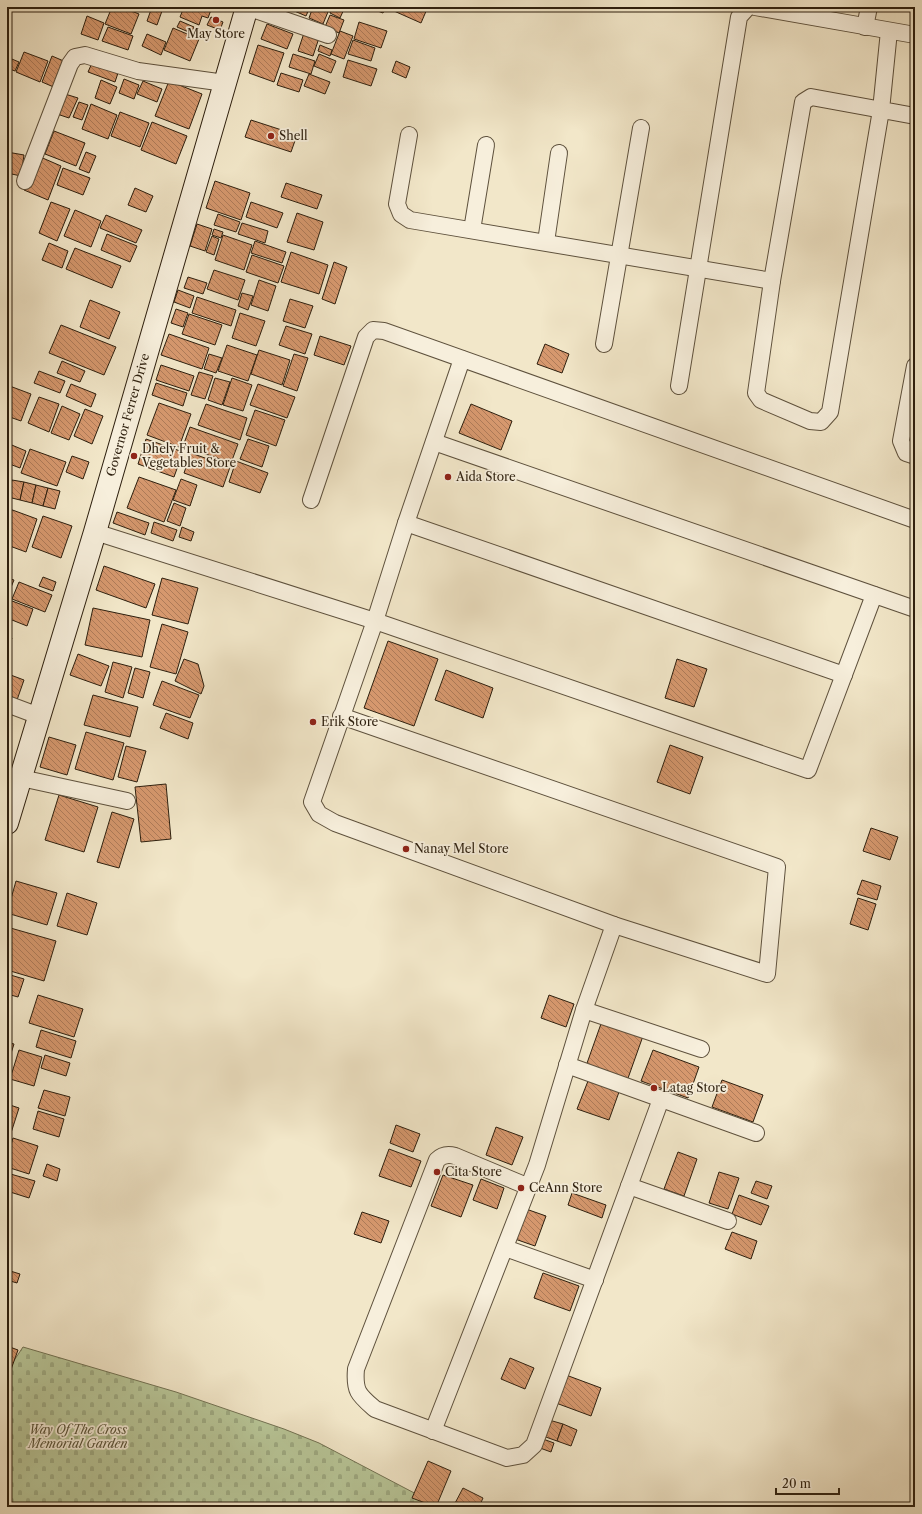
<svg xmlns="http://www.w3.org/2000/svg" width="922" height="1514" font-family="'Libre Caslon Text',serif">
<defs>
<pattern id="cemetery-stones" width="16" height="16" patternUnits="userSpaceOnUse"><rect width="16" height="16" fill="#b8c698"/><path d="M2 7V4a2 2 0 0 1 4 0v3zM10 15v-3a2 2 0 0 1 4 0v3z" fill="#9eaa82"/></pattern>
<pattern id="building-back-hatch" width="6" height="6" patternUnits="userSpaceOnUse"><rect width="6" height="6" fill="#d6986e"/><path d="M-1 5l2 2M0 0l6 6M5-1l2 2" fill="none" stroke="#ae7b59"/></pattern>
</defs>
<rect width="100%" height="100%" fill="#f2e7c9"/>
<filter id="stains"><feTurbulence type="fractalNoise" baseFrequency=".005" numOctaves="4"/><feColorMatrix values="0 0 0 0 .2 0 0 0 0 .09 0 0 0 0 .02 0 0 0 .5 -.17"/></filter>
<radialGradient id="worn" r=".72"><stop offset=".6" stop-color="#630" stop-opacity="0"/><stop offset="1" stop-color="#630" stop-opacity=".3"/></radialGradient>
<path fill="url(#cemetery-stones)" stroke="#727253" d="M23,1347L176,1392L284,1429L319,1443L441,1507H7V1371Z"/>
<g fill="url(#building-back-hatch)" stroke="#2d1f0e">
<path d="M112,7H121L139,14L131,34L105,24Z"/>
<path d="M152,7L162,11L157,25L147,21Z"/>
<path d="M184,7H212L208,18L202,16L199,25L180,17Z"/>
<path d="M285,7H310L306,16Z"/>
<path d="M313,7H330L323,24L309,18Z"/>
<path d="M332,7H345L340,18L330,13Z"/>
<path d="M367,7H386L383,13Z"/>
<path d="M396,7H423L427,9L421,23L394,11Z"/>
<path d="M330,15L344,20L339,33L325,27Z"/>
<path d="M87,16L104,23L98,40L81,34Z"/>
<path d="M211,17L223,22L220,30L207,25Z"/>
<path d="M180,21L194,27L191,33L177,27Z"/>
<path d="M359,22L387,31L381,48L354,39Z"/>
<path d="M267,24L293,34L287,49L261,39Z"/>
<path d="M108,27L133,36L128,50L102,41Z"/>
<path d="M173,28L199,39L190,61L164,50Z"/>
<path d="M305,30L320,35L313,56L298,51Z"/>
<path d="M340,31L353,36L344,59L331,54Z"/>
<path d="M147,34L166,42L161,55L142,46Z"/>
<path d="M353,40L375,48L371,61L348,54Z"/>
<path d="M258,45L284,53L274,82L249,73Z"/>
<path d="M320,45L332,50L330,56L318,51Z"/>
<path d="M24,52L48,61L40,82L16,72Z"/>
<path d="M293,54L315,61L311,74L289,67Z"/>
<path d="M319,54L336,61L331,73L314,66Z"/>
<path d="M52,56L66,62L56,88L42,82Z"/>
<path d="M7,57L19,62L15,71L7,68Z"/>
<path d="M348,60L377,69L371,86L343,77Z"/>
<path d="M396,61L410,67L406,78L392,72Z"/>
<path d="M92,63L118,73L115,82L88,72Z"/>
<path d="M281,73L303,80L299,92L277,85Z"/>
<path d="M309,74L330,82L325,94L304,86Z"/>
<path d="M124,79L139,85L134,99L119,93Z"/>
<path d="M101,80L117,87L110,104L95,98Z"/>
<path d="M143,81L162,89L157,102L137,94Z"/>
<path d="M169,81L202,94L189,129L155,116Z"/>
<path d="M65,94L78,98L69,118L57,114Z"/>
<path d="M79,102L88,105L82,120L73,117Z"/>
<path d="M91,104L117,115L108,139L82,129Z"/>
<path d="M120,112L149,123L140,147L111,136Z"/>
<path d="M251,120L297,135L291,152L245,137Z"/>
<path d="M152,122L187,136L176,164L141,150Z"/>
<path d="M54,131L85,143L76,166L45,154Z"/>
<path d="M7,152L24,155L21,176L7,173Z"/>
<path d="M86,152L96,156L89,173L79,169Z"/>
<path d="M38,156L61,166L48,200L24,190Z"/>
<path d="M63,168L90,178L83,195L57,185Z"/>
<path d="M215,181L250,193L241,220L206,208Z"/>
<path d="M286,183L322,195L317,209L281,197Z"/>
<path d="M135,188L153,196L146,212L128,205Z"/>
<path d="M51,202L70,209L57,241L39,233Z"/>
<path d="M251,202L283,213L277,228L246,217Z"/>
<path d="M75,210L101,221L91,247L64,236Z"/>
<path d="M297,213L323,222L314,250L287,242Z"/>
<path d="M218,214L240,222L236,232L214,225Z"/>
<path d="M106,215L142,230L136,243L100,228Z"/>
<path d="M242,223L268,231L265,243L238,234Z"/>
<path d="M197,224L212,229L205,251L190,246Z"/>
<path d="M214,229L223,232L221,238L212,235Z"/>
<path d="M107,234L137,246L130,262L101,250Z"/>
<path d="M223,235L252,245L244,270L215,260Z"/>
<path d="M212,236L219,239L214,255L206,252Z"/>
<path d="M255,241L286,252L282,263L251,253Z"/>
<path d="M49,243L68,251L62,268L42,260Z"/>
<path d="M75,248L121,266L112,288L66,269Z"/>
<path d="M291,252L328,265L319,294L281,282Z"/>
<path d="M252,255L284,266L278,283L246,272Z"/>
<path d="M334,262L347,267L335,304L322,299Z"/>
<path d="M214,270L245,280L238,300L207,289Z"/>
<path d="M188,277L207,283L203,294L184,288Z"/>
<path d="M259,280L276,286L268,311L251,305Z"/>
<path d="M178,290L194,296L190,308L174,302Z"/>
<path d="M242,293L253,296L248,310L238,306Z"/>
<path d="M197,297L236,310L231,326L192,313Z"/>
<path d="M290,299L313,306L305,328L283,321Z"/>
<path d="M90,300L120,312L109,339L80,327Z"/>
<path d="M176,309L188,313L183,327L171,323Z"/>
<path d="M240,313L265,321L256,346L232,338Z"/>
<path d="M189,314L222,325L215,345L182,334Z"/>
<path d="M61,325L116,347L104,375L49,353Z"/>
<path d="M286,326L312,334L305,354L279,345Z"/>
<path d="M169,334L209,348L202,369L161,355Z"/>
<path d="M320,336L351,346L344,365L314,355Z"/>
<path d="M545,344L569,354L562,373L537,364Z"/>
<path d="M227,345L257,355L248,381L218,371Z"/>
<path d="M259,350L290,360L282,385L251,374Z"/>
<path d="M209,354L222,358L216,373L204,369Z"/>
<path d="M294,354L308,358L297,391L283,386Z"/>
<path d="M62,361L85,371L80,382L57,373Z"/>
<path d="M161,365L194,376L189,391L156,380Z"/>
<path d="M39,371L65,381L60,393L34,383Z"/>
<path d="M199,372L213,376L205,399L191,395Z"/>
<path d="M215,378L230,382L222,405L208,400Z"/>
<path d="M232,378L252,385L243,411L223,405Z"/>
<path d="M156,383L187,393L183,406L152,395Z"/>
<path d="M71,384L96,394L91,407L66,396Z"/>
<path d="M258,384L295,397L287,418L250,405Z"/>
<path d="M7,385L31,394L21,421L7,416Z"/>
<path d="M39,397L59,404L49,432L28,423Z"/>
<path d="M159,403L191,414L179,447L147,435Z"/>
<path d="M206,404L247,418L240,440L198,425Z"/>
<path d="M471,404L512,421L501,450L459,433Z"/>
<path d="M62,406L80,414L69,440L51,433Z"/>
<path d="M85,409L103,416L92,444L74,436Z"/>
<path d="M255,410L285,420L276,446L246,435Z"/>
<path d="M190,427L238,444L231,463L183,446Z"/>
<path d="M146,439L183,452L174,477L138,464Z"/>
<path d="M248,439L269,446L262,467L240,459Z"/>
<path d="M7,443L26,451L20,468L7,463Z"/>
<path d="M30,449L66,462L57,486L21,473Z"/>
<path d="M191,453L230,467L223,487L184,473Z"/>
<path d="M72,456L89,462L83,479L66,472Z"/>
<path d="M236,461L268,473L260,493L229,482Z"/>
<path d="M139,477L176,490L164,522L127,508Z"/>
<path d="M7,478L12,480L8,497H7Z"/>
<path d="M181,479L197,485L190,506L173,500Z"/>
<path d="M12,480L24,482L20,500L8,497Z"/>
<path d="M24,482L36,485L32,503L20,500Z"/>
<path d="M36,485L48,488L43,506L32,503Z"/>
<path d="M48,488L60,491L55,509L43,506Z"/>
<path d="M174,503L186,508L180,526L167,521Z"/>
<path d="M7,508L37,519L26,552L7,545Z"/>
<path d="M117,512L149,523L145,535L113,523Z"/>
<path d="M43,516L72,526L61,558L32,547Z"/>
<path d="M154,522L177,530L173,541L151,533Z"/>
<path d="M182,527L194,532L191,541L179,537Z"/>
<path d="M104,566L155,584L146,608L96,590Z"/>
<path d="M43,577L56,582L53,591L39,586Z"/>
<path d="M7,578L14,580L7,597Z"/>
<path d="M162,578L198,588L188,624L152,615Z"/>
<path d="M19,582L52,595L45,612L12,599Z"/>
<path d="M7,599L33,609L27,626L7,618Z"/>
<path d="M93,608L150,620L142,657L85,645Z"/>
<path d="M162,624L188,632L176,674L150,667Z"/>
<path d="M7,637L12,638L7,650Z"/>
<path d="M388,641L438,659L414,726L364,708Z"/>
<path d="M78,654L109,666L101,686L70,675Z"/>
<path d="M184,659L198,664L204,686L201,694L175,681Z"/>
<path d="M677,659L707,669L694,707L665,698Z"/>
<path d="M113,662L132,667L123,698L105,692Z"/>
<path d="M135,668L150,672L143,698L128,693Z"/>
<path d="M446,670L493,688L483,718L435,700Z"/>
<path d="M8,674L24,680L17,700L7,696Z"/>
<path d="M162,681L199,695L190,718L153,705Z"/>
<path d="M93,695L138,707L130,737L84,725Z"/>
<path d="M166,713L193,723L188,739L160,728Z"/>
<path d="M86,732L124,743L113,780L75,769Z"/>
<path d="M49,737L76,745L67,775L40,767Z"/>
<path d="M670,745L703,757L690,794L657,782Z"/>
<path d="M126,746L146,751L137,782L118,777Z"/>
<path d="M166,784L171,839L141,842L135,787Z"/>
<path d="M59,795L98,807L84,852L45,840Z"/>
<path d="M112,812L134,819L119,868L97,862Z"/>
<path d="M871,828L898,837L890,860L863,851Z"/>
<path d="M862,880L881,886L877,900L857,894Z"/>
<path d="M16,881L57,893L47,925L7,913Z"/>
<path d="M67,893L97,903L87,935L57,926Z"/>
<path d="M858,898L876,904L868,930L850,924Z"/>
<path d="M7,927L56,941L44,981L7,970Z"/>
<path d="M7,974L24,979L18,997L7,994Z"/>
<path d="M38,995L83,1009L74,1037L29,1023Z"/>
<path d="M549,995L574,1004L566,1027L541,1018Z"/>
<path d="M602,1021L643,1036L627,1081L586,1066Z"/>
<path d="M41,1030L76,1041L71,1058L36,1047Z"/>
<path d="M7,1042L14,1044L7,1066Z"/>
<path d="M19,1050L42,1057L34,1086L10,1079Z"/>
<path d="M653,1050L699,1067L688,1098L641,1081Z"/>
<path d="M45,1055L70,1063L66,1076L41,1068Z"/>
<path d="M722,1080L763,1095L753,1122L712,1107Z"/>
<path d="M588,1081L619,1092L609,1120L577,1109Z"/>
<path d="M44,1090L70,1097L65,1116L38,1108Z"/>
<path d="M7,1104L19,1108L11,1133L7,1132Z"/>
<path d="M38,1111L64,1119L59,1137L33,1129Z"/>
<path d="M396,1125L420,1134L413,1152L390,1143Z"/>
<path d="M496,1127L523,1137L512,1165L486,1155Z"/>
<path d="M13,1138L38,1146L29,1174L7,1167V1159Z"/>
<path d="M389,1149L421,1161L411,1187L379,1176Z"/>
<path d="M678,1152L697,1159L684,1196L664,1189Z"/>
<path d="M47,1164L60,1169L57,1181L43,1176Z"/>
<path d="M719,1172L739,1178L728,1209L709,1203Z"/>
<path d="M7,1173L35,1181L29,1198L7,1191Z"/>
<path d="M443,1175L473,1185L461,1217L431,1206Z"/>
<path d="M481,1179L504,1188L497,1209L473,1200Z"/>
<path d="M756,1181L772,1186L767,1199L751,1193Z"/>
<path d="M572,1193L606,1205L602,1218L568,1205Z"/>
<path d="M739,1195L769,1206L761,1225L732,1214Z"/>
<path d="M526,1209L546,1216L535,1246L515,1239Z"/>
<path d="M362,1212L389,1221L381,1243L354,1234Z"/>
<path d="M732,1232L757,1241L751,1259L725,1249Z"/>
<path d="M7,1270L20,1274L17,1283L7,1280Z"/>
<path d="M543,1273L579,1286L570,1311L534,1298Z"/>
<path d="M7,1346L18,1350L9,1375L7,1374Z"/>
<path d="M510,1358L534,1368L525,1389L501,1379Z"/>
<path d="M566,1375L601,1388L591,1416L556,1403Z"/>
<path d="M549,1420L563,1424L557,1441L543,1436Z"/>
<path d="M563,1424L577,1430L571,1446L557,1441Z"/>
<path d="M543,1439L554,1443L551,1452L540,1448Z"/>
<path d="M428,1461L451,1471L436,1507L412,1498Z"/>
<path d="M463,1488L483,1498L479,1507H453Z"/>
</g>
<g fill="none" stroke-linecap="round" stroke-linejoin="round">
<g stroke="#5e513d" stroke-width="18">
<g id="street">
<path d="M247,7L328,35"/>
<path d="M755,7L915,35"/>
<path d="M865,27L869,7"/>
<path d="M889,31L881,110L830,412L821,422L810,421L761,400L756,393L772,281L803,102L811,97L915,116"/>
<path d="M409,135L397,204L401,214L410,220L772,281"/>
<path d="M25,181L70,64L75,57L85,55L138,71L225,83"/>
<path d="M472,230L486,145"/>
<path d="M546,242L559,153"/>
<path d="M604,344L641,128"/>
<path d="M915,366L901,441L906,453L915,456"/>
<path d="M679,386L739,17L748,7"/>
<path d="M434,442L915,609"/>
<path d="M311,500L366,337L373,330L384,331L915,520"/>
<path d="M406,523L844,675"/>
<path d="M95,532L375,621L808,770L874,595"/>
<path d="M7,704L39,716"/>
<path d="M341,716L777,867L767,974L614,925L335,823L319,814L312,802L375,621L406,523L462,359"/>
<path d="M21,778L127,801"/>
<path d="M584,1010L701,1049"/>
<path d="M567,1065L756,1133"/>
<path d="M629,1186L728,1221"/>
<path d="M529,1187L455,1156C448,1154 442,1155 437,1160L356,1369C354,1392 359,1395 375,1409L507,1458L523,1455L534,1445L661,1099"/>
<path d="M505,1248L595,1280"/>
<path d="M433,1431L537,1165L584,1010L614,925"/>
</g>
</g>
<g stroke="#2d1f0e" stroke-width="24">
<path id="secondary" d="M7,823L95,532L247,7"/>
</g>
<use href="#street" stroke="#f7efdc" stroke-width="16"/>
<use href="#secondary" stroke="#f7efdc" stroke-width="22"/>
</g>
<g fill="#8f2418" stroke="#f7efdc" stroke-width="1.5">
<circle cx="216" cy="20" r="4"/>
<circle cx="271" cy="136" r="4"/>
<circle cx="134" cy="456" r="4"/>
<circle cx="448" cy="477" r="4"/>
<circle cx="313" cy="722" r="4"/>
<circle cx="406" cy="849" r="4"/>
<circle cx="654" cy="1088" r="4"/>
<circle cx="437" cy="1172" r="4"/>
<circle cx="521" cy="1188" r="4"/>
</g>
<g text-anchor="middle" stroke-width="3.5" stroke-linejoin="round" paint-order="stroke">
<g font-size="12" fill="#2d1f0e" stroke="#f7efdc" text-anchor="start">
<text x="216" y="38" text-anchor="middle">May Store</text>
<text x="279" y="140">Shell</text>
<text x="142" y="453">Dhely Fruit &amp;<tspan x="142" dy="14">Vegetables Store</tspan></text>
<text x="456" y="481">Aida Store</text>
<text x="321" y="726">Erik Store</text>
<text x="414" y="853">Nanay Mel Store</text>
<text x="662" y="1092">Latag Store</text>
<text x="445" y="1176">Cita Store</text>
<text x="529" y="1192">CeAnn Store</text>
</g>
<g font-size="12" fill="#2d1f0e" stroke="#f7efdc">
<text transform="translate(128 415) rotate(-74)" y="4">Governor Ferrer Drive</text>
</g>
<g font-size="12" font-style="italic" fill="#575137" stroke="#f7efdc">
<text x="78" y="1434">Way Of The Cross<tspan x="78" dy="14">Memorial Garden</tspan></text>
</g>
</g>
<rect width="922" height="1514" fill="none" stroke="#f2e7c9" stroke-width="24"/>
<rect x="8" y="8" width="906" height="1498" fill="none" stroke="#2d1f0e" stroke-width="2"/>
<rect x="12" y="12" width="898" height="1490" fill="none" stroke="#2d1f0e"/>
<path d="M776 1488v6h63v-6" fill="none" stroke="#2d1f0e" stroke-width="2"/>
<text x="782" y="1488" font-size="12" fill="#2d1f0e" stroke="#f7efdc" stroke-width="3" paint-order="stroke">20 m</text>
<rect width="100%" height="100%" filter="url(#stains)"/>
<rect width="100%" height="100%" fill="url(#worn)"/>
</svg>
